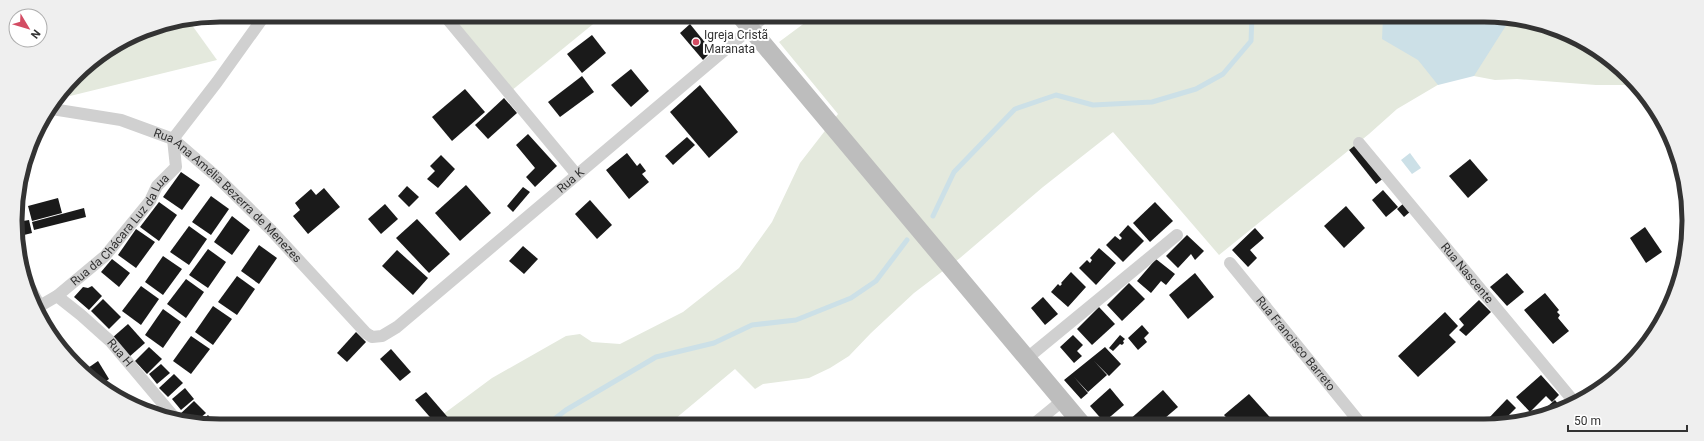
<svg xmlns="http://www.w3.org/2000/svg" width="1704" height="441" font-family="Roboto,sans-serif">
<rect width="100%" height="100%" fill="#fff"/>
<g fill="#e4e9dd">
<path d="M444,15L603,16L511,91Z"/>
<path d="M814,16L1511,17L1586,43L1635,85H1596L1517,79L1495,80L1458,73L1397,109L1369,134L1219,255L1113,132L1043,187L960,258L914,293L871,333L849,356L830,368L809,378L763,384L755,389L735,369L669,424H430L492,378L566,336L580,334L592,342L620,344L683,312L739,268L772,222L800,163L838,114L779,42Z"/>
<path d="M189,21L217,60L70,96L66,90L85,66L142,31Z"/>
</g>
<g fill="#cce0e7">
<path d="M1383,17H1504L1507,24L1474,76L1438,85L1418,60L1382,39Z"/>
<path d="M1410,153L1421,168L1412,174L1401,160Z"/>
</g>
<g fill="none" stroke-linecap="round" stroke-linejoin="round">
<g stroke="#cce0e7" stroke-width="5">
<path d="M933,216L954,172L1015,109L1056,95L1093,105L1152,102L1196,89L1223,74L1251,41L1252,16"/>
<path d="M548,424L566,410L656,357L714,343L752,325L796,320L851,298L876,281L907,240"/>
</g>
</g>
<g fill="#1a1a1a">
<path d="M637,16H654L645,24Z"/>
<path d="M690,24L712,51L703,60L680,33Z"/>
<path d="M592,35L606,53L582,73L567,54Z"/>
<path d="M631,69L649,91L631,107L611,85Z"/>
<path d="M582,76L594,92L560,117L548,102Z"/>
<path d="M700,85L738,132L709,158L670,112Z"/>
<path d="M465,89L485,112L452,141L432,117Z"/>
<path d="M504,98L517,113L488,139L475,125Z"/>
<path d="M528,134L557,166L535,187L526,177L535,168L516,145Z"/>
<path d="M687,137L695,145L673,165L665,156Z"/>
<path d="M1358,143L1385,177L1376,184L1349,150Z"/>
<path d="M627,153L637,166L640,163L646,171L642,174L649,182L629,199L606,170Z"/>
<path d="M441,155L455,169L438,188L427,179L435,171L430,166Z"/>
<path d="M1470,159L1488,180L1468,198L1449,176Z"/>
<path d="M181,172L200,185L182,210L163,197Z"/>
<path d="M466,185L491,213L460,241L435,213Z"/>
<path d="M407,186L419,197L409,207L398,196Z"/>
<path d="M523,187L530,192L513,212L507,206Z"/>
<path d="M324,188L340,207L308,234L293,216L300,210L295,203L311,189L316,195Z"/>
<path d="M1383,190L1398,207L1386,217L1372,200Z"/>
<path d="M211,196L229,209L211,235L192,222Z"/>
<path d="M58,198L62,213L32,221L28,206Z"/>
<path d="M590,200L612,225L597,239L575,214Z"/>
<path d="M159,202L177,215L159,241L140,227Z"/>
<path d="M1155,202L1173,221L1150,242L1133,223Z"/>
<path d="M1404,203L1411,211L1404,217L1397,209Z"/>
<path d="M385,204L398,219L381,234L368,219Z"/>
<path d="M1346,206L1365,228L1344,248L1324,226Z"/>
<path d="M84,208L86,217L34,230L32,222Z"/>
<path d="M232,216L250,230L232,255L214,242Z"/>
<path d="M417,219L450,254L429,273L396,238Z"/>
<path d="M29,220L32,233L20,236L17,222Z"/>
<path d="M1128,225L1144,241L1123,262L1106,245L1115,236L1120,240L1122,238L1119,235Z"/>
<path d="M189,226L207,239L189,265L170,252Z"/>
<path d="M1645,227L1662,252L1646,263L1630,238Z"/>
<path d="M1255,228L1264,238L1250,250L1257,258L1248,267L1232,250Z"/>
<path d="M136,229L155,242L136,268L118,255Z"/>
<path d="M1187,235L1204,251L1195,260L1191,254L1178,268L1166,256Z"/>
<path d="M259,245L277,258L259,284L241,271Z"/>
<path d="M523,246L538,259L524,274L509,261Z"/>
<path d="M1099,248L1116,263L1096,285L1079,268L1087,260L1090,263L1092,260L1090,258Z"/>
<path d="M208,249L226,262L208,288L189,275Z"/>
<path d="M397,250L428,278L413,295L382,266Z"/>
<path d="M163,256L182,269L163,295L145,282Z"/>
<path d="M112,259L130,273L119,287L101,272Z"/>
<path d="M1156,259L1175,274L1166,285L1161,281L1151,293L1137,281Z"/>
<path d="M1071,272L1086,287L1068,307L1051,292L1058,284L1060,286L1062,284L1061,283Z"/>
<path d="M1195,273L1214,297L1188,319L1169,295Z"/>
<path d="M1507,273L1524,292L1507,306L1490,287Z"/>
<path d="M237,276L255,289L237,315L218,302Z"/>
<path d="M186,279L204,292L186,318L167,304Z"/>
<path d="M1129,283L1145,299L1122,321L1107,305Z"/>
<path d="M92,286L102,296L89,310L74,297L83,287L88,288Z"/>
<path d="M141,286L159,299L141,325L122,311Z"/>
<path d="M1545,293L1559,310L1557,312L1560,315L1558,318L1569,331L1553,344L1524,310Z"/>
<path d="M1043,297L1058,314L1045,325L1031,308Z"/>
<path d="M103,299L121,317L109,329L91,311Z"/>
<path d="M1479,300L1491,312L1466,336L1459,330L1464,325L1459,319Z"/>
<path d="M213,306L232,319L213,345L195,332Z"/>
<path d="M1099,307L1115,324L1092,345L1077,329Z"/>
<path d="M163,309L181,322L163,348L145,335Z"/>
<path d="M1445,312L1458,326L1449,335L1456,342L1418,377L1398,356Z"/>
<path d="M128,324L145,343L129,357L112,338Z"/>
<path d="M1142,325L1149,333L1144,338L1147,342L1138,350L1128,338Z"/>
<path d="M356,332L366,342L347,362L337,353Z"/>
<path d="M1073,335L1083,345L1077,351L1082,356L1074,363L1060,347Z"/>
<path d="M1120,335L1125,339L1123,341L1124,343L1122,345L1120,344L1113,351L1109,348Z"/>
<path d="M191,336L210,349L191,374L173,361Z"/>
<path d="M149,347L162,359L147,374L135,361Z"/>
<path d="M1105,347L1121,364L1109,376L1094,361L1107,375L1088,392L1074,377L1088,393L1081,399L1064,380Z"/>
<path d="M391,349L411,372L400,381L380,359Z"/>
<path d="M98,361L109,379L102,384L85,370Z"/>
<path d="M161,364L170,373L157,384L149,374Z"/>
<path d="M174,374L183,383L168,397L159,388Z"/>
<path d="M1541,375L1559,395L1552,402L1546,396L1530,412L1516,397Z"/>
<path d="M185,388L194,399L181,410L172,399Z"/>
<path d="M1110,388L1124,405L1104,422L1090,406Z"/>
<path d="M1163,390L1178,407L1158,424H1131L1128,421Z"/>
<path d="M426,392L451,421L448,424H436L415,400Z"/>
<path d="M1249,394L1276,424H1232L1224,415Z"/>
<path d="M1507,399L1516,408L1500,424H1489L1486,421Z"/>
<path d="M1555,400L1562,409L1536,416Z"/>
<path d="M194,401L206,413L193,424L182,420L178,416Z"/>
<path d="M208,415L216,424H198Z"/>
</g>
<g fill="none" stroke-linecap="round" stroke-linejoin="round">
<g stroke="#d0d0d0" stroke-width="12">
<path d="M444,15L577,175"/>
<path id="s1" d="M52,109L121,120L173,139L217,177L271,230L366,333L372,337L382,336L397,327L765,16"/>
<path d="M173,139L217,82L265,15"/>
<path id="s2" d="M1359,143L1576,404"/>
<path id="s3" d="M1230,263L1361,424"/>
<path d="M26,281L40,306"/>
<path id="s4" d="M57,296L81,315L110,341L175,418"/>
<path id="s5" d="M38,307L57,296L105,256L150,201L157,186L176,167L173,139"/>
<path d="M1026,359L1177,235"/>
<path d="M1034,424L1062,401"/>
</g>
<path stroke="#bdbdbd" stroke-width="18" d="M740,16L1082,424"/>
</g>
<circle fill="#d34c63" stroke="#fff" stroke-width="1.5" cx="696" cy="42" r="4"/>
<g text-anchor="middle" stroke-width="4" stroke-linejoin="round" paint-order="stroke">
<g font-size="12" fill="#333" stroke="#fff" text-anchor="start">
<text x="704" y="39">Igreja Cristã<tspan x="704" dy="14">Maranata</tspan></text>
</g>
<g font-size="12" fill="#333" stroke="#fff">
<text dy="4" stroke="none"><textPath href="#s1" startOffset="661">Rua K</textPath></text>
<text dy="4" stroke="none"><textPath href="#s1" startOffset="203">Rua Ana Amélia Bezerra de Menezes</textPath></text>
<text dy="4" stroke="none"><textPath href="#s5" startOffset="114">Rua da Chácara Luz da Lua</textPath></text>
<text dy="4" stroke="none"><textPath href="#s2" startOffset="169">Rua Nascente</textPath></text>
<text dy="4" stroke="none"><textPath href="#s3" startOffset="104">Rua Francisco Barreto</textPath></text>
<text dy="4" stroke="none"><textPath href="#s4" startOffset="85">Rua H</textPath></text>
</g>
</g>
<path d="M0 0H1704V441H0ZM220 22H1484A198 198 0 0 1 1682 220V221A198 198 0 0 1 1484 419H220A198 198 0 0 1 22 221V220A198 198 0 0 1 220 22Z" fill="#efefef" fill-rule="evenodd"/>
<path fill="none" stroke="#333" stroke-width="5" d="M220 22H1484A198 198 0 0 1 1682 220V221A198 198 0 0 1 1484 419H220A198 198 0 0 1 22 221V220A198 198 0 0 1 220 22Z"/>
<g transform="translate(28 28) rotate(128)"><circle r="19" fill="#ffffff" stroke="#adadad"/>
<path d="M0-3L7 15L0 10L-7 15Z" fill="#d34c63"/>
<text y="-6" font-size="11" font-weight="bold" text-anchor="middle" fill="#333333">N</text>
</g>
<path d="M1568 425v6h119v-6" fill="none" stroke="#333333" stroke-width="2"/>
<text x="1574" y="425" font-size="12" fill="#333333" stroke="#ffffff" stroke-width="3" paint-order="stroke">50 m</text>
</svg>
